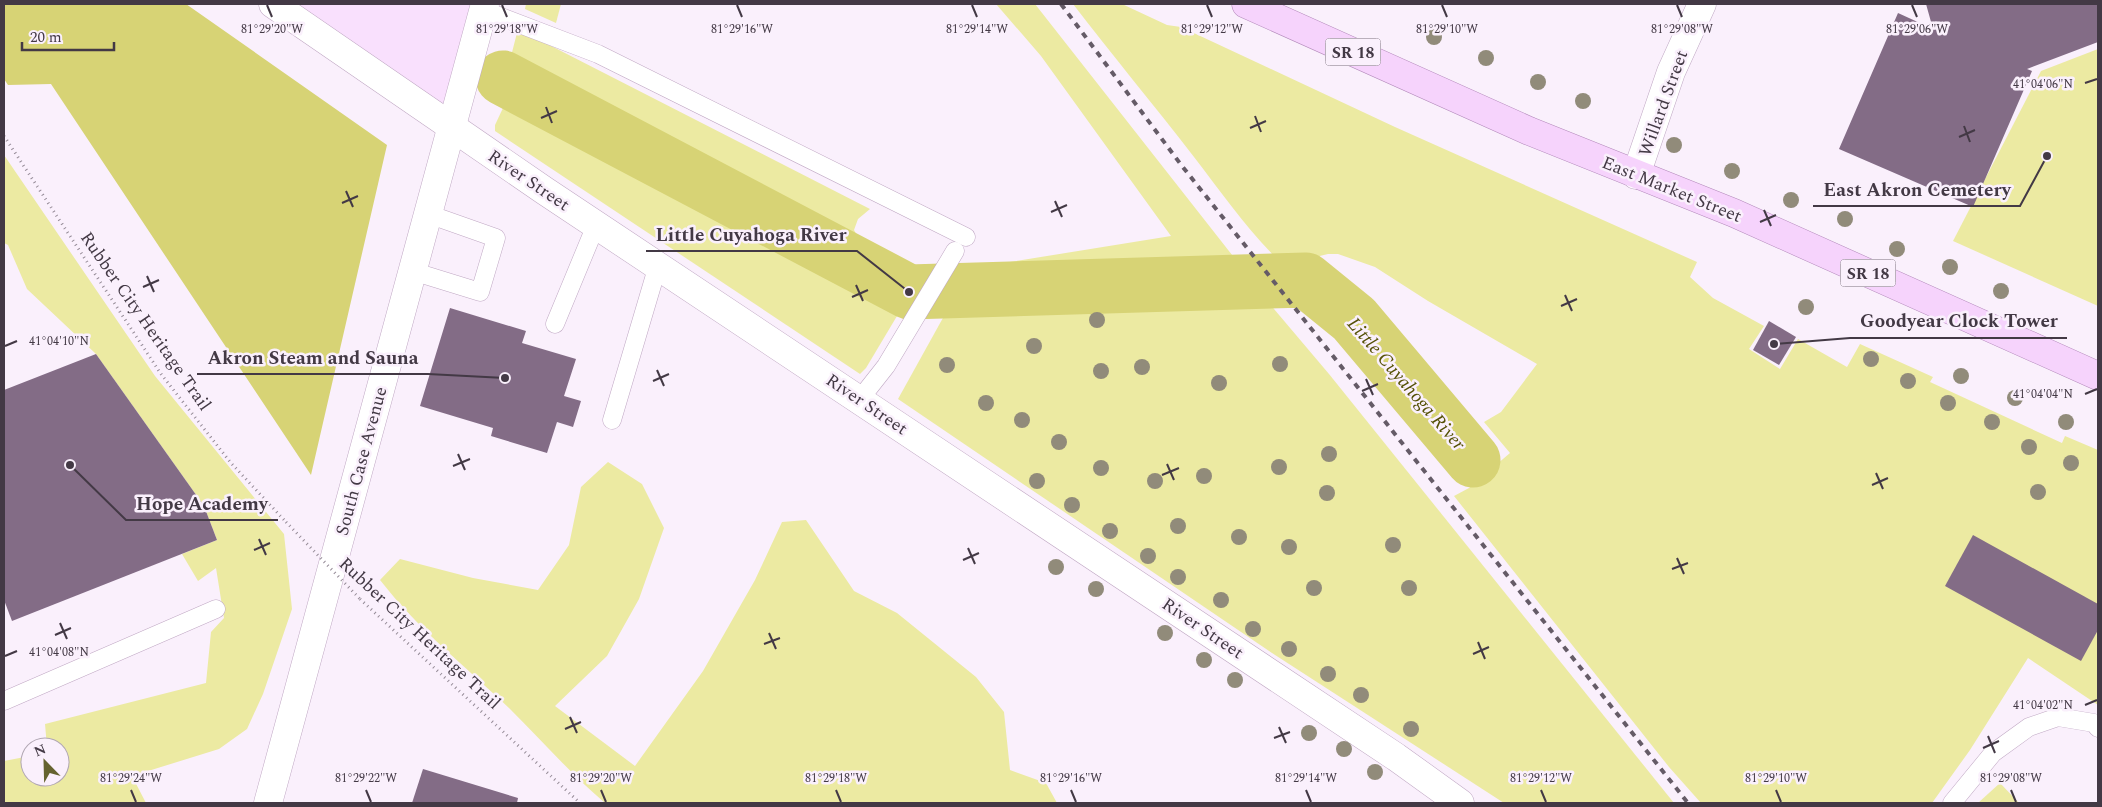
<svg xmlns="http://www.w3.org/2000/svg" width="2102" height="807" font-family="Spectral,serif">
<rect width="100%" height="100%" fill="#faf0fc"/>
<path fill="#f9e0fd" d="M272,4H485L452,127Z"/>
<g fill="#eceaa2">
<path d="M526,4H561L556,23L525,9Z"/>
<path d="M996,4H1035L1236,260L1070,281L988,277L964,282L980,263L985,266L1171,236L1041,56Z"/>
<path d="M1073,4H1122L1167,25L1181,27L1395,127L1697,262L1690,277L1713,298L1764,326L1749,349L1780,369L1798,339L1847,367L1860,344L1933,377L1930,382L2062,443L2065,436L2098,450V705L2028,658L1970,750L1932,803H1701L1669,767L1454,496L1469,488L1510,453L1484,422L1501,412L1537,364L1428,301L1375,267L1338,254H1328L1299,261L1278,260C1246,228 1221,192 1194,157C1154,105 1112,55 1073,4Z"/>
<path d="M518,29L870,209L858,219L854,230L863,246H851L740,181L640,134L523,74L509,64Z"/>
<path d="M2098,49V306L1953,241L2041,71Z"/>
<path d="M503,108L900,311L866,368L860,374L495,131V125Z"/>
<path d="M4,155L155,376L284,534L292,609L263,694L247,729L219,749L132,776L146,803H4V761L30,756V777H60V747H47L45,724L206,683L211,632L224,618L216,568L198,581L182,554L217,540L204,506L96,354L27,289L8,245L4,243Z"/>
<path d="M1263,296L1329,374L1674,803H1504L1272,653L898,399L949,307Z"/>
<path d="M608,462L642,484L664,528L639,599L607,656L555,706L635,766L703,671L755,580L782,522L806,520L854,591L897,613L976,677L1004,712L1010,770L1046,783L1057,803H605C571,774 542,741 510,709C464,665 420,631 380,580L400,559L473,578L538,590L569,545L581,487Z"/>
<path d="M2000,783L2019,803H1978Z"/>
</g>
<path fill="#d7d375" d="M4,4H186L387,145L311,475L51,84L8,85L4,79Z"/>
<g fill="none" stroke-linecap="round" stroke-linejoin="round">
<path stroke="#d7d375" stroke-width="55" d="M503,78L909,292L1306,280L1354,319L1473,460"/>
</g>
<g fill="#836c86">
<path d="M1926,4H2098V42L2027,69L2032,71L1973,207L1839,149L1898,13L1933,29Z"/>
<path d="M450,308L526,331L522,343L576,359L564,396L581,401L573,427L557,422L547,453L491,436L493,428L420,406Z"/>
<path d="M1769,321L1796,337L1779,365L1753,350Z"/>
<path d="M96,354L204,506L217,540L12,621L4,600V390Z"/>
<path d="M1973,535L2098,604V630L2081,661L1945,586Z"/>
<path d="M423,769L518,798L517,803H412Z"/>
</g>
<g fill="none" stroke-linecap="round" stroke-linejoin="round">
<g stroke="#c0a8c4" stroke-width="19">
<g id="lane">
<path d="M483,10L598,54L966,237"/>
<path d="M412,271L480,292L496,238L428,214"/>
<path d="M555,324L596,225"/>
<path d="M860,399L886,366L955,251"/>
<path d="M612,420L658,265"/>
<path d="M4,701L216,609"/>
<path d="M1952,803L1993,753L2029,727L2058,717L2094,723L2098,728"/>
</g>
</g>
<g stroke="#c0a8c4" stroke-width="29">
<g id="street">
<path d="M273,4L452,127"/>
<path d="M1636,175L1671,72L1702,4"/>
</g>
</g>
<g stroke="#c0a8c4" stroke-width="29">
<g id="secondary">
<path d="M452,127L545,191L1396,757L1460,803"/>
<path d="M268,803L485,4"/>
</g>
</g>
<g stroke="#b38abb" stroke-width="29">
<path id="primary" d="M1246,4L1529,131L1734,213L2098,376"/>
</g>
<g stroke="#958b97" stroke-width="3" stroke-dasharray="1 4" stroke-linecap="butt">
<path d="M4,136L161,374L231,463L286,522"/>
<path d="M360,599L580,803"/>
</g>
<use href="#lane" stroke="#fff" stroke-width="18"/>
<use href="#street" stroke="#fff" stroke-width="28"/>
<use href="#secondary" stroke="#fff" stroke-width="28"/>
<use href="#primary" stroke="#f6d3fc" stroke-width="28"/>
<path stroke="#655b67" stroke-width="4" stroke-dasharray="6 6" stroke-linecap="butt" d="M1061,4L1182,166L1688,803"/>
<path stroke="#958b97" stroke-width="3" stroke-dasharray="1 4" stroke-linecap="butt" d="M286,522L360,599"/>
</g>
<g fill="#918b7a">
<circle cx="1434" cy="37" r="8"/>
<circle cx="1486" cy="58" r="8"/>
<circle cx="1538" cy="82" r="8"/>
<circle cx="1583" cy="101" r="8"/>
<circle cx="1674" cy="145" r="8"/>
<circle cx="1732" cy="171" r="8"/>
<circle cx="1791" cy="200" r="8"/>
<circle cx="1845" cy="219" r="8"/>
<circle cx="1897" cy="249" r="8"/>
<circle cx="1950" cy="267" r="8"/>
<circle cx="2001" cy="291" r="8"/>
<circle cx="1806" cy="307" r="8"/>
<circle cx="1097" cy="320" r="8"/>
<circle cx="1034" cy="346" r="8"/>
<circle cx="1871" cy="359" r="8"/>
<circle cx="1280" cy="364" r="8"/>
<circle cx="947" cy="365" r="8"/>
<circle cx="1142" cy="367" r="8"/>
<circle cx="1101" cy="371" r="8"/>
<circle cx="1961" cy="376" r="8"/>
<circle cx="1908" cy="381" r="8"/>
<circle cx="1219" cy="383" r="8"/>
<circle cx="2015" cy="398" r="8"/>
<circle cx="986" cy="403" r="8"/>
<circle cx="1948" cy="403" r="8"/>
<circle cx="1022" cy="420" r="8"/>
<circle cx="1992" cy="422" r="8"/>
<circle cx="2066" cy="422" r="8"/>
<circle cx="1059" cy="442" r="8"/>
<circle cx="2029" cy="447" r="8"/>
<circle cx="1329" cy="454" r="8"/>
<circle cx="2071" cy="463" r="8"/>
<circle cx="1279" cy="467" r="8"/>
<circle cx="1101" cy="468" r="8"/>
<circle cx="1204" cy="476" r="8"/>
<circle cx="1037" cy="481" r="8"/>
<circle cx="1155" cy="481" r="8"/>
<circle cx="2038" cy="492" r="8"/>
<circle cx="1327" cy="493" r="8"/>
<circle cx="1072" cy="505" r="8"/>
<circle cx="1178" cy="526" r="8"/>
<circle cx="1110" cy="531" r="8"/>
<circle cx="1239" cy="537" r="8"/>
<circle cx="1393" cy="545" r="8"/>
<circle cx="1289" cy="547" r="8"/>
<circle cx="1148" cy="556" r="8"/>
<circle cx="1056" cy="567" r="8"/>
<circle cx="1178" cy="577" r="8"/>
<circle cx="1314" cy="588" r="8"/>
<circle cx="1409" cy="588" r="8"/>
<circle cx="1096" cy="589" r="8"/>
<circle cx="1221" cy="600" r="8"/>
<circle cx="1253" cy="629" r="8"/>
<circle cx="1165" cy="633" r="8"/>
<circle cx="1289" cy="649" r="8"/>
<circle cx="1204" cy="660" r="8"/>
<circle cx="1328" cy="674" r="8"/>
<circle cx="1235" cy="680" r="8"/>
<circle cx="1361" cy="695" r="8"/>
<circle cx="1411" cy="729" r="8"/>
<circle cx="1309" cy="733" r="8"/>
<circle cx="1344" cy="749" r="8"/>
<circle cx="1375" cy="772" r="8"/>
</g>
<path fill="none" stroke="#433945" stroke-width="2" d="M267,5L272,17M502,5L507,17M737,5L742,17M972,5L977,17M1207,5L1212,17M1442,5L1447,17M1677,5L1682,17M1912,5L1917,17M2085,83L2097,79M546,107L552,123M1255,116L1261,132M541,118L557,111M1964,126L1970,142M1250,128L1266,121M1959,137L1975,130M346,191L353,207M1055,201L1062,217M342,203L358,196M1764,210L1771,226M1051,212L1067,205M1760,222L1776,215M147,276L154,292M856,285L863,301M143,287L159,280M1565,295L1572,311M852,297L868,290M1561,306L1577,299M5,346L17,341M657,370L664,386M1366,379L1373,395M653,381L669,374M1362,391L1378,384M2085,394L2097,389M458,454L465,470M1167,464L1174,480M453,466L470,459M1876,473L1883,489M1162,475L1179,468M1872,485L1888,478M259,539L266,555M968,548L975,564M254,550L270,543M1677,558L1684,574M963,560L979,553M1672,569L1688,563M60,623L67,639M769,633L776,649M55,635L71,628M1478,642L1485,659M764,644L780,638M1473,654L1489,647M5,656L17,651M2085,705L2097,700M570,717L577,733M1279,727L1286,743M565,729L581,722M1988,736L1995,753M1274,738L1290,732M1983,748L1999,741M131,790L136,802M366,790L371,802M601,790L606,802M836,790L841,802M1071,790L1076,802M1306,790L1311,802M1541,790L1546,802M1776,790L1781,802M2011,790L2016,802"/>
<g text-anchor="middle" stroke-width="5" stroke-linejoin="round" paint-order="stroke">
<g fill="#faf0fc" stroke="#7a707c" stroke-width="1">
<rect x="1325.5" y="38.5" width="55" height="27" rx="4"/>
<rect x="1840.5" y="259.5" width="55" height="27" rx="4"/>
</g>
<g font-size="16" font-weight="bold" fill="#433945">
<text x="1353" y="58">SR 18</text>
<text x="1868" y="279">SR 18</text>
</g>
<g font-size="18" fill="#433945" stroke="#faf0fc">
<text transform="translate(1663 103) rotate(-70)" y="6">Willard Street</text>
<text transform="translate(529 180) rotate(34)" y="6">River Street</text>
<text transform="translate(1672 189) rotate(22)" y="6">East Market Street</text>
<text transform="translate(146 321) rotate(55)" y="6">Rubber City Heritage Trail</text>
<text transform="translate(867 404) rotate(34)" y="6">River Street</text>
<text transform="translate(361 461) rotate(-75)" y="6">South Case Avenue</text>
<text transform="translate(1203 628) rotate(34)" y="6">River Street</text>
<text transform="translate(420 633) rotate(43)" y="6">Rubber City Heritage Trail</text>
</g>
<g font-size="19" font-style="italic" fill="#555106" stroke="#faf0fc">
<text transform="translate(1407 383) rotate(49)" y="7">Little Cuyahoga River</text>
</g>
</g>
<g font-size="12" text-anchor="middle" fill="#433945" stroke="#faf0fc" stroke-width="5" stroke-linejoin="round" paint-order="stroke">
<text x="272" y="33">81°29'20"W</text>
<text x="507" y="33">81°29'18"W</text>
<text x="742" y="33">81°29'16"W</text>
<text x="977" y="33">81°29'14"W</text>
<text x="1212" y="33">81°29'12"W</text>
<text x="1447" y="33">81°29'10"W</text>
<text x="1682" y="33">81°29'08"W</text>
<text x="1917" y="33">81°29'06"W</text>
<text x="2043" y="88">41°04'06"N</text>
<text x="59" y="345">41°04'10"N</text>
<text x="2043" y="398">41°04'04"N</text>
<text x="59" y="656">41°04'08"N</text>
<text x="2043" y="709">41°04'02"N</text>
<text x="131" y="782">81°29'24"W</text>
<text x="366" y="782">81°29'22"W</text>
<text x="601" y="782">81°29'20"W</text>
<text x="836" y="782">81°29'18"W</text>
<text x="1071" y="782">81°29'16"W</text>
<text x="1306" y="782">81°29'14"W</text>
<text x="1541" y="782">81°29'12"W</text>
<text x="1776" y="782">81°29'10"W</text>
<text x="2011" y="782">81°29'08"W</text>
</g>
<path fill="none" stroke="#433945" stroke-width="2" d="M2047 156L2020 206H1813M909 292L857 251H646M1774 344L1850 338H2067M505 378L428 374H197M70 465L126 520H278"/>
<g fill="#433945" stroke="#faf0fc" stroke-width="2">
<circle cx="2047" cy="156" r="5"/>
<circle cx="909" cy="292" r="5"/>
<circle cx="1774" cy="344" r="5"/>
<circle cx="505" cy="378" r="5"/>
<circle cx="70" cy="465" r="5"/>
</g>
<g font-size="19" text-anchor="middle" font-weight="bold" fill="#433945" stroke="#faf0fc" stroke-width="5" stroke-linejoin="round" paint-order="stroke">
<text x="1917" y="196">East Akron Cemetery</text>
<text x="751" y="241">Little Cuyahoga River</text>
<text x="1959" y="327">Goodyear Clock Tower</text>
<text x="313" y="364">Akron Steam and Sauna</text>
<text x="202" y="510">Hope Academy</text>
</g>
<rect width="2102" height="807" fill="none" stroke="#433945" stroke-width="10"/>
<g transform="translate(45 762) rotate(337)"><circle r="24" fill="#faf0fc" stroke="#b1a7b3"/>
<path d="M0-4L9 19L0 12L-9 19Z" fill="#65632f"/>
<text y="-8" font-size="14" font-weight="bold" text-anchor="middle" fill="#433945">N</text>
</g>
<path d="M22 42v8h92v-8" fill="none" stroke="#433945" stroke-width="2.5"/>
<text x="30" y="42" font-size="15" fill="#433945" stroke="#faf0fc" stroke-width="4" paint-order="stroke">20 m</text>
</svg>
